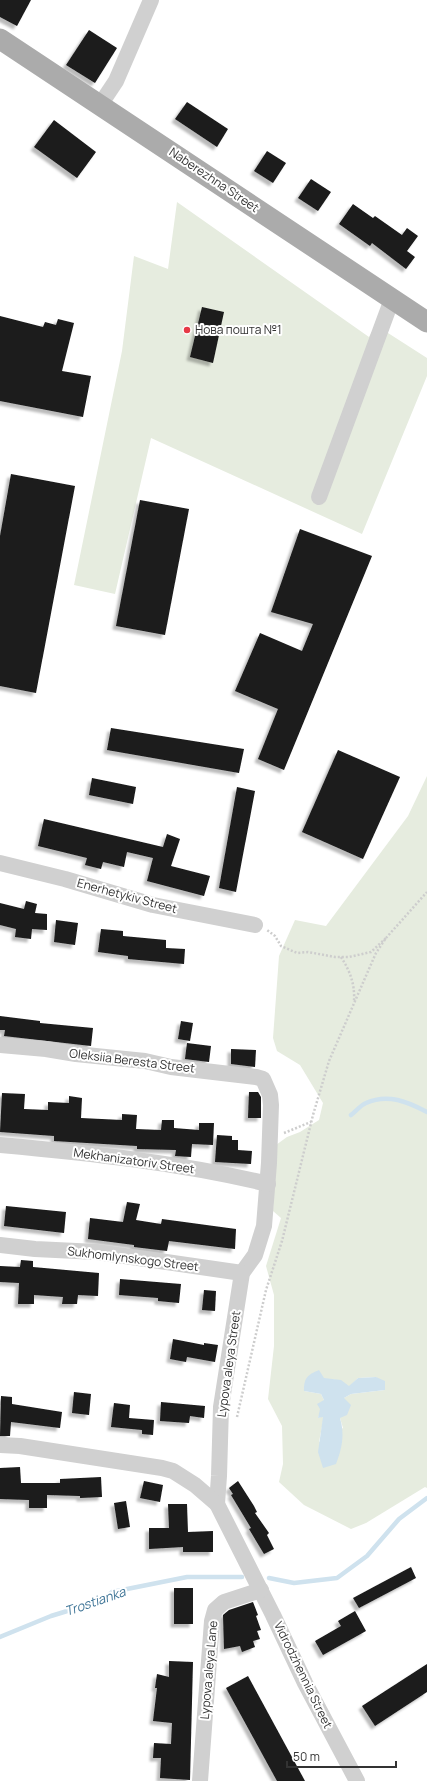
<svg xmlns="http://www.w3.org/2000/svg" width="427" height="1781" font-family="Manrope,sans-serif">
<defs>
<filter id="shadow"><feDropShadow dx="-3.5" dy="3.5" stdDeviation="1" flood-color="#0004"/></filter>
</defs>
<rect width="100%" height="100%" fill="#fff"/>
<g fill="#e6ecdf" fill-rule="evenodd">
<path d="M177,202L369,337L375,326L388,333L427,358V376L362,534L151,438L115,594L74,585L122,351L134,256L168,269Z"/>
<path d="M427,776V1488L425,1487L366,1523L351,1529L304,1505L279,1482L283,1464L282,1426L268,1399L274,1346V1295L266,1266L281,1218L273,1211L276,1145L287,1137L300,1132L319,1120L323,1103L300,1065L277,1051L273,1038L279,956L295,920L326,926L408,816ZM376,1377L385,1390L351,1394L344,1398L340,1418L343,1428L319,1442L324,1416L318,1418L324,1400L321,1394L304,1391C322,1379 329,1373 349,1387L358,1378Z"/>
</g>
<path fill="#cfe2ee" d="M319,1370L324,1378L341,1380L349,1386L358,1378L376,1377L385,1381V1390L351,1394L344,1398L351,1405L347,1415L340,1418C345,1434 342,1449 336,1464L323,1468L318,1452L323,1417L318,1418L320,1409L317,1404L324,1400L321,1394L304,1391C304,1378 307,1375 319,1370Z"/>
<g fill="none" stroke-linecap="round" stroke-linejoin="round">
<g stroke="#cfe2ee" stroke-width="4.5">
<path d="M351,1115C356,1111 361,1105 366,1103C388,1093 408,1102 427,1112"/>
<path d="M269,1578L294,1583L337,1578L367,1556L399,1519L427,1498"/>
<path d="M0,1637L51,1616L103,1600L112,1592L187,1577H242"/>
</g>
</g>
<g fill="#1a1a1a" filter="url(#shadow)">
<path d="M0,0H31L17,26L0,17Z"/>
<path d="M89,30L117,48L95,83L66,65Z"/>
<path d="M187,102L228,129L217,147L175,119Z"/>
<path d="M54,120L96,152L77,178L34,147Z"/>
<path d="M267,151L286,163L273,183L254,171Z"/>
<path d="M311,179L331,192L318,211L298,198Z"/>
<path d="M353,204L373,218L375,216L402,235L407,228L418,236L407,251L415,257L406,269L372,243L370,246L339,224Z"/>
<path d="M202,307L224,312L213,363L190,357Z"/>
<path d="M0,316L43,327L45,322L56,325L58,319L74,323L62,371L91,376L83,417L0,401Z"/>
<path d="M11,474L75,486L36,693L0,686V536Z"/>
<path d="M140,500L189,509L165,635L116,626Z"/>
<path d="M300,529L372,556L284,770L258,759L278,709L235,691L260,633L302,651L313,624L271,612Z"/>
<path d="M111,728L244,749L239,773L107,750Z"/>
<path d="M338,750L400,777L363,859L302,832Z"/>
<path d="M92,778L136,787L133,804L89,795Z"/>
<path d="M237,787L255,791L236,892L219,888Z"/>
<path d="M44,819L163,847L167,834L180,839L171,866L210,876L204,896L147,881L153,858L127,852L124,867L103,862L101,869L85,865L87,858L38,846Z"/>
<path d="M26,901L37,904L35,913L47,914V930L32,929L31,939L15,937L16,929L0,925V903L24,909Z"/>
<path d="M56,920L78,923L75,945L54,942Z"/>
<path d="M101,929L123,931V936L166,940V948L185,949L184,964L128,959V956L98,952Z"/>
<path d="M0,1016L40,1021V1023L93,1028L91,1046L4,1036L5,1030H0Z"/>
<path d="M181,1021L193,1023L190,1041L178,1039Z"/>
<path d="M187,1043L211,1046L209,1062L185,1059Z"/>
<path d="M231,1049L256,1050L255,1067L231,1064Z"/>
<path d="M249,1092H258L261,1097V1118H248Z"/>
<path d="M2,1093L25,1094L24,1109L48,1110V1102L69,1103V1096L82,1098L81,1118L122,1120V1114L137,1115L136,1129L161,1130L162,1120H174V1128L199,1130V1123H214L213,1145L192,1144L191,1157L175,1156L176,1150L137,1149V1146L54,1141V1136L0,1132Z"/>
<path d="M217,1135L232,1136V1140H238V1150L252,1151L251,1164L215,1162Z"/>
<path d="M127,1202L140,1204L136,1220L161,1224L162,1219L236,1229L235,1249L169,1241L167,1251L134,1247V1245L88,1239L90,1218L123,1222Z"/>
<path d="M6,1206L66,1212L64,1233L4,1226Z"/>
<path d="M21,1260L33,1261V1267L99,1273L98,1296L78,1295L77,1304H62L63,1297L34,1295V1304H18L19,1283L0,1282V1266L20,1267Z"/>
<path d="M120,1279L181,1284L179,1303L158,1301V1298L119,1295Z"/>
<path d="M204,1290L216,1291L215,1311L202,1310Z"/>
<path d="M173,1339L204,1345V1343L218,1345L215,1362L187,1357L186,1362L170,1359Z"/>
<path d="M74,1392L91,1394L89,1415L72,1413Z"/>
<path d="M1,1396L12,1397V1404L62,1412L60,1428L11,1422L10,1436H0Z"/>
<path d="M161,1402L205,1406L204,1418L190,1416L189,1423L160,1421Z"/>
<path d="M114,1403L130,1405L129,1418L154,1420L153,1435L142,1434V1430L111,1427Z"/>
<path d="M20,1467L21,1483H60V1479L101,1477L102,1497L80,1498V1496L47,1495V1508H29V1500L0,1499V1468Z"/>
<path d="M144,1481L163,1485L160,1502L140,1498Z"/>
<path d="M238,1481L254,1506L257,1512L255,1513L269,1533L267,1535L274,1549L264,1554L249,1529L251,1528L231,1495L233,1494L229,1488Z"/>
<path d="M126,1501L130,1527L118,1529L114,1503Z"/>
<path d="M168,1504H187L188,1532L213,1531V1552H183V1547L149,1549V1528H169Z"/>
<path d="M411,1567L416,1578L359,1608L353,1598Z"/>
<rect x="174" y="1588" width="19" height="36"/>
<path d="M253,1602L258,1615L256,1616L261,1630L257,1631L260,1639L253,1641L255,1647L242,1652L240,1646L224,1649L223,1615L229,1610Z"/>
<path d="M355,1611L366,1631L323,1655L315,1641L341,1626L338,1621Z"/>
<path d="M169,1661L193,1662L190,1780L160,1778L161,1758H153L154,1743L171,1744L172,1723L153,1721L157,1688H155L157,1674L169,1677Z"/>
<path d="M427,1664V1692L375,1726L362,1706Z"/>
<path d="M248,1676L305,1781H277L226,1688Z"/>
</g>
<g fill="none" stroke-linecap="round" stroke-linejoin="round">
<g stroke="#cdcdcd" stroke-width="2.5" stroke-dasharray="2 2" stroke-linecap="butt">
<path d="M386,938L427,892"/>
<path d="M341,957C350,971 355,984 354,1001"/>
<path d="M284,1133L311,1122"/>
<path d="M237,1417L266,1290L282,1241L313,1115L329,1061L362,985L376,953L386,938L371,952L349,957H335L308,952L297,953L281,946L275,936L267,930"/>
</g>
<g stroke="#d0d0d0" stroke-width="16">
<path d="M100,105L116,81L151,0"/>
<path d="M319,497L392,299"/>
<path d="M0,863L65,879L153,905L255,925"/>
<path d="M0,1045L46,1049L76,1054L145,1061L171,1067L256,1077L263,1079L270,1095L271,1105L269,1163L264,1226L255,1255L242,1273L221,1407L219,1476L217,1504"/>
<path d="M0,1145C88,1153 182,1163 268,1184"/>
<path d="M0,1245L35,1249L97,1252L242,1273"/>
<path d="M0,1445L20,1446L162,1468L173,1471L195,1485L217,1504L273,1615L305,1683L357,1781"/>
<path d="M200,1781L212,1621L215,1610L224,1602L261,1590"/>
</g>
<path stroke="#ababab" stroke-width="21" d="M0,39L427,322"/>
</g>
<circle fill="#e63946" stroke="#fff" stroke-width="1.5" cx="187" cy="330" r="4"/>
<g text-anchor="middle" stroke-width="4" stroke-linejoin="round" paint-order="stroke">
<g font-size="12" fill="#333" stroke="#fff">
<text transform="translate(214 180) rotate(34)" y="4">Naberezhna Street</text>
<text transform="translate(127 896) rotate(15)" y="4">Enerhetykiv Street</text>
<text transform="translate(132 1061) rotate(7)" y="4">Oleksiia Beresta Street</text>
<text transform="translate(134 1161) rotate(8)" y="4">Mekhanizatoriv Street</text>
<text transform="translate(133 1259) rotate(7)" y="4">Sukhomlynskogo Street</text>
<text transform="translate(229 1364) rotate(-82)" y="4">Lypova aleya Street</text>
<text transform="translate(209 1670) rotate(-85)" y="4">Lypova aleya Lane</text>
<text transform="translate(303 1675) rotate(64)" y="4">Vidrodzhennia Street</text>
</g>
<g font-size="12" fill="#333" stroke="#fff" text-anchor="start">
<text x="195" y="334">Нова пошта №1</text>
</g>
<g font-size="13" font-style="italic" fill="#3f7597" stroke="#fff">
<text transform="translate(95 1601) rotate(-19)" y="5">Trostianka</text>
</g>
</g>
<path d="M287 1761v6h109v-6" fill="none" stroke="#333333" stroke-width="2"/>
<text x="293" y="1761" font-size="12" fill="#333333" stroke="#ffffff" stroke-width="3" paint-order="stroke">50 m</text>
</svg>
